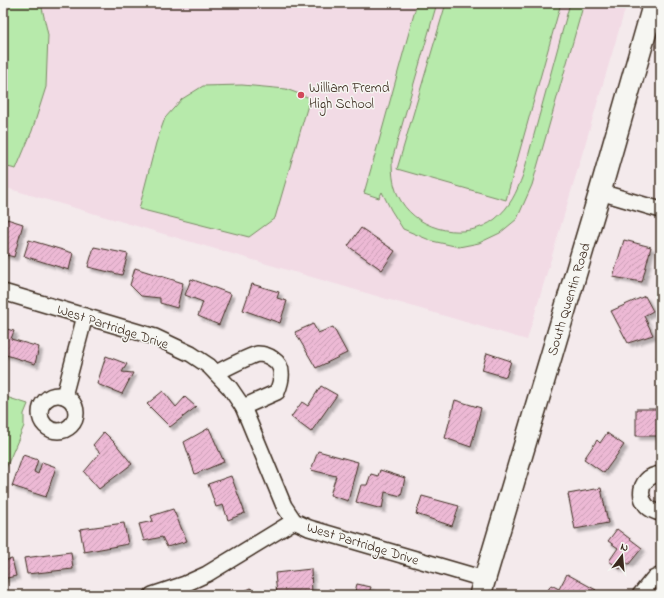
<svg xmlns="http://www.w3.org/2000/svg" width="664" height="598" font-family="'Indie Flower',sans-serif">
<defs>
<pattern id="building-hatch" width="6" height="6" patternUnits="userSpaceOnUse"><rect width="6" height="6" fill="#edb9d5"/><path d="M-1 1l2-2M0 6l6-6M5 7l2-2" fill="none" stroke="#cc9fb6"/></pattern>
<filter id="shadow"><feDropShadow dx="3.5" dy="3.5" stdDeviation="1" flood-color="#0004"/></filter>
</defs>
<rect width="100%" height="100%" fill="#f4eaec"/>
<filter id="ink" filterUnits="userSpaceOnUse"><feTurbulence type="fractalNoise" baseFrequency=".025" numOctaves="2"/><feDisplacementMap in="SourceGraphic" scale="8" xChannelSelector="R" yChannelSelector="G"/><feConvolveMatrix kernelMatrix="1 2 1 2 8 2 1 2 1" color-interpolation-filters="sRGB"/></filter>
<g filter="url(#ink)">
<path fill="#f2dbe5" d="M3,3H627L527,340L3,187Z"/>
<g fill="#b7eaab" stroke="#798a64">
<path d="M3,3H41L48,35L46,87L32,131L16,169L3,166Z"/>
<path d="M417,3H437L392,160C392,175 393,188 401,201C420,232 467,241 495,219C511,206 516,193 523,175L570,3H584L532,185L517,219L500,233L479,243L459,247L432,241L403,229L391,210L382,192L379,198L364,193L379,141Z"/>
<path d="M446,3H561L506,200L397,169Z"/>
<path d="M242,85L286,89L310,98L275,218L249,237L139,209L156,143L165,118L182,99L203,86Z"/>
<path d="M3,396L28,404L24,414V426L3,475Z"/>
</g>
<g fill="url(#building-hatch)" stroke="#3b2a1e" filter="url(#shadow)">
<path d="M7,219L23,224L14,257L3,254V233Z"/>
<path d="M361,228L395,251L382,270L348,246Z"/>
<path d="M29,240L73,253L69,270L24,256Z"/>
<path d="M624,240L651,247L642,282L613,277Z"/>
<path d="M94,247L128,254L122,275L88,267Z"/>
<path d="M135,268L183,283L177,308L160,303V298L141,296L130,285Z"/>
<path d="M191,279L231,294L219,325L198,316L203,302L185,295Z"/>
<path d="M252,284L279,292L277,298L287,301L280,323L243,310Z"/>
<path d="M645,296L653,311L644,316L653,335L628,343L611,311Z"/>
<path d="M313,324L318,333L333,327L347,353L316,368L295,332Z"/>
<path d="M3,328L14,331L11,339L39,347L35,364L3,354Z"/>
<path d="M661,342V359L657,358Z"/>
<path d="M487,353L511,361L506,377L482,370Z"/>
<path d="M106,356L127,364L122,372L133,373L122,394L97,384Z"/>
<path d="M321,386L337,395L311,432L291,417L302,402L308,406Z"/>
<path d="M163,391L176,407L185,397L196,407L170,427L147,404Z"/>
<path d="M661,397V436H636V409H659V398Z"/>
<path d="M455,400L481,408L471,447L445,438Z"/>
<path d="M209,428L224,462L195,474L184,442Z"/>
<path d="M104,432L115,443L132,464L99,489L84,472L100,453L93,445Z"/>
<path d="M607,433L624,445L604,473L584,459L597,440L600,443Z"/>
<path d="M318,451L358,462L348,501L330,495L336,476L311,470Z"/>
<path d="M23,455L38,460L34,472L38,474L42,462L56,467L46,497L12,486Z"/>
<path d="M380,470L405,478L401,496L385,492L382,509L356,502L361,485H367L371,474L378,476Z"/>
<path d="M231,476L245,513L228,520L223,505L216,507L208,484Z"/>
<path d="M601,488L608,523L575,529L568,494Z"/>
<path d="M422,496L459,506L452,526L416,514Z"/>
<path d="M173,509L187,541L167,547L162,537L144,541L139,524L153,521L151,516Z"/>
<path d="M124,523L128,544L84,552L80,529Z"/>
<path d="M617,529L642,548L629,564L625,562L620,569L609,561L618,548L608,541Z"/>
<path d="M71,552L73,569L27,574L24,558Z"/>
<path d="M12,559L16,576L3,579V561Z"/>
<path d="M311,569L312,595H277L275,573Z"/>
<path d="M567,574L596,590L593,595H545L551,585L559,589Z"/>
<path d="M357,584L371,587L368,595H354Z"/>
<path d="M251,588L254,595H239L238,594Z"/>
<path d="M329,589L348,595H327Z"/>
</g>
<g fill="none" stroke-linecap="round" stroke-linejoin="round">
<g stroke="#3b2a1e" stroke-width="18">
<g id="minor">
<path d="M600,192L661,210"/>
<path d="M3,292L155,337L191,354L209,366L230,388L243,407L284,506L294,521L309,528L484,579"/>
<path d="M216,373C224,369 251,355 258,354C263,354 269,356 273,359C285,367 282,380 277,392L243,407"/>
<circle cx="58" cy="413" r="18"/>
<path d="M64,396L85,316"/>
<path d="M661,474C635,476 635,509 661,513"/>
<path d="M152,595L185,584L207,574L294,521"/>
<path d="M640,595L653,579L661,575"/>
</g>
</g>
<g stroke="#3b2a1e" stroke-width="24">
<path id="secondary" d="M480,595L600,192L654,3"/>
</g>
<use href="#minor" stroke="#f6f6f2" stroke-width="15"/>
<use href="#secondary" stroke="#f6f6f2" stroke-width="21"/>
</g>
</g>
<circle fill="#d1495b" stroke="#f6f6f2" stroke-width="1.5" cx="301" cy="95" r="4"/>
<g text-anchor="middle" stroke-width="3" stroke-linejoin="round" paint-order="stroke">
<g font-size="14" fill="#3b2a1e" stroke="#f6f6f2" text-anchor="start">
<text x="309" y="92">William Fremd<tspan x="309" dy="16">High School</tspan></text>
</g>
<g font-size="14" fill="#3b2a1e" stroke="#f6f6f2">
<text transform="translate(568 299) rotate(-73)" y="5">South Quentin Road</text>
<text transform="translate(113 326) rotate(18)" y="5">West Partridge Drive</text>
<text transform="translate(363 543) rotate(17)" y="5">West Partridge Drive</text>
</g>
</g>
<rect width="664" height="598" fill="none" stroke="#f6f6f2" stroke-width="16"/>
<rect x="8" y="8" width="648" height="582" fill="none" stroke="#3b2a1e" stroke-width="1.5" filter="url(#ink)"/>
<g transform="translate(622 556) rotate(16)" stroke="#f6f6f2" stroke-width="3" paint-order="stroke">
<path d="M0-3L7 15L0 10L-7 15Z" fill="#3b2a1e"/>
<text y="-6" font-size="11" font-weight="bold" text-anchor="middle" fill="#3b2a1e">N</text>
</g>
</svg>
